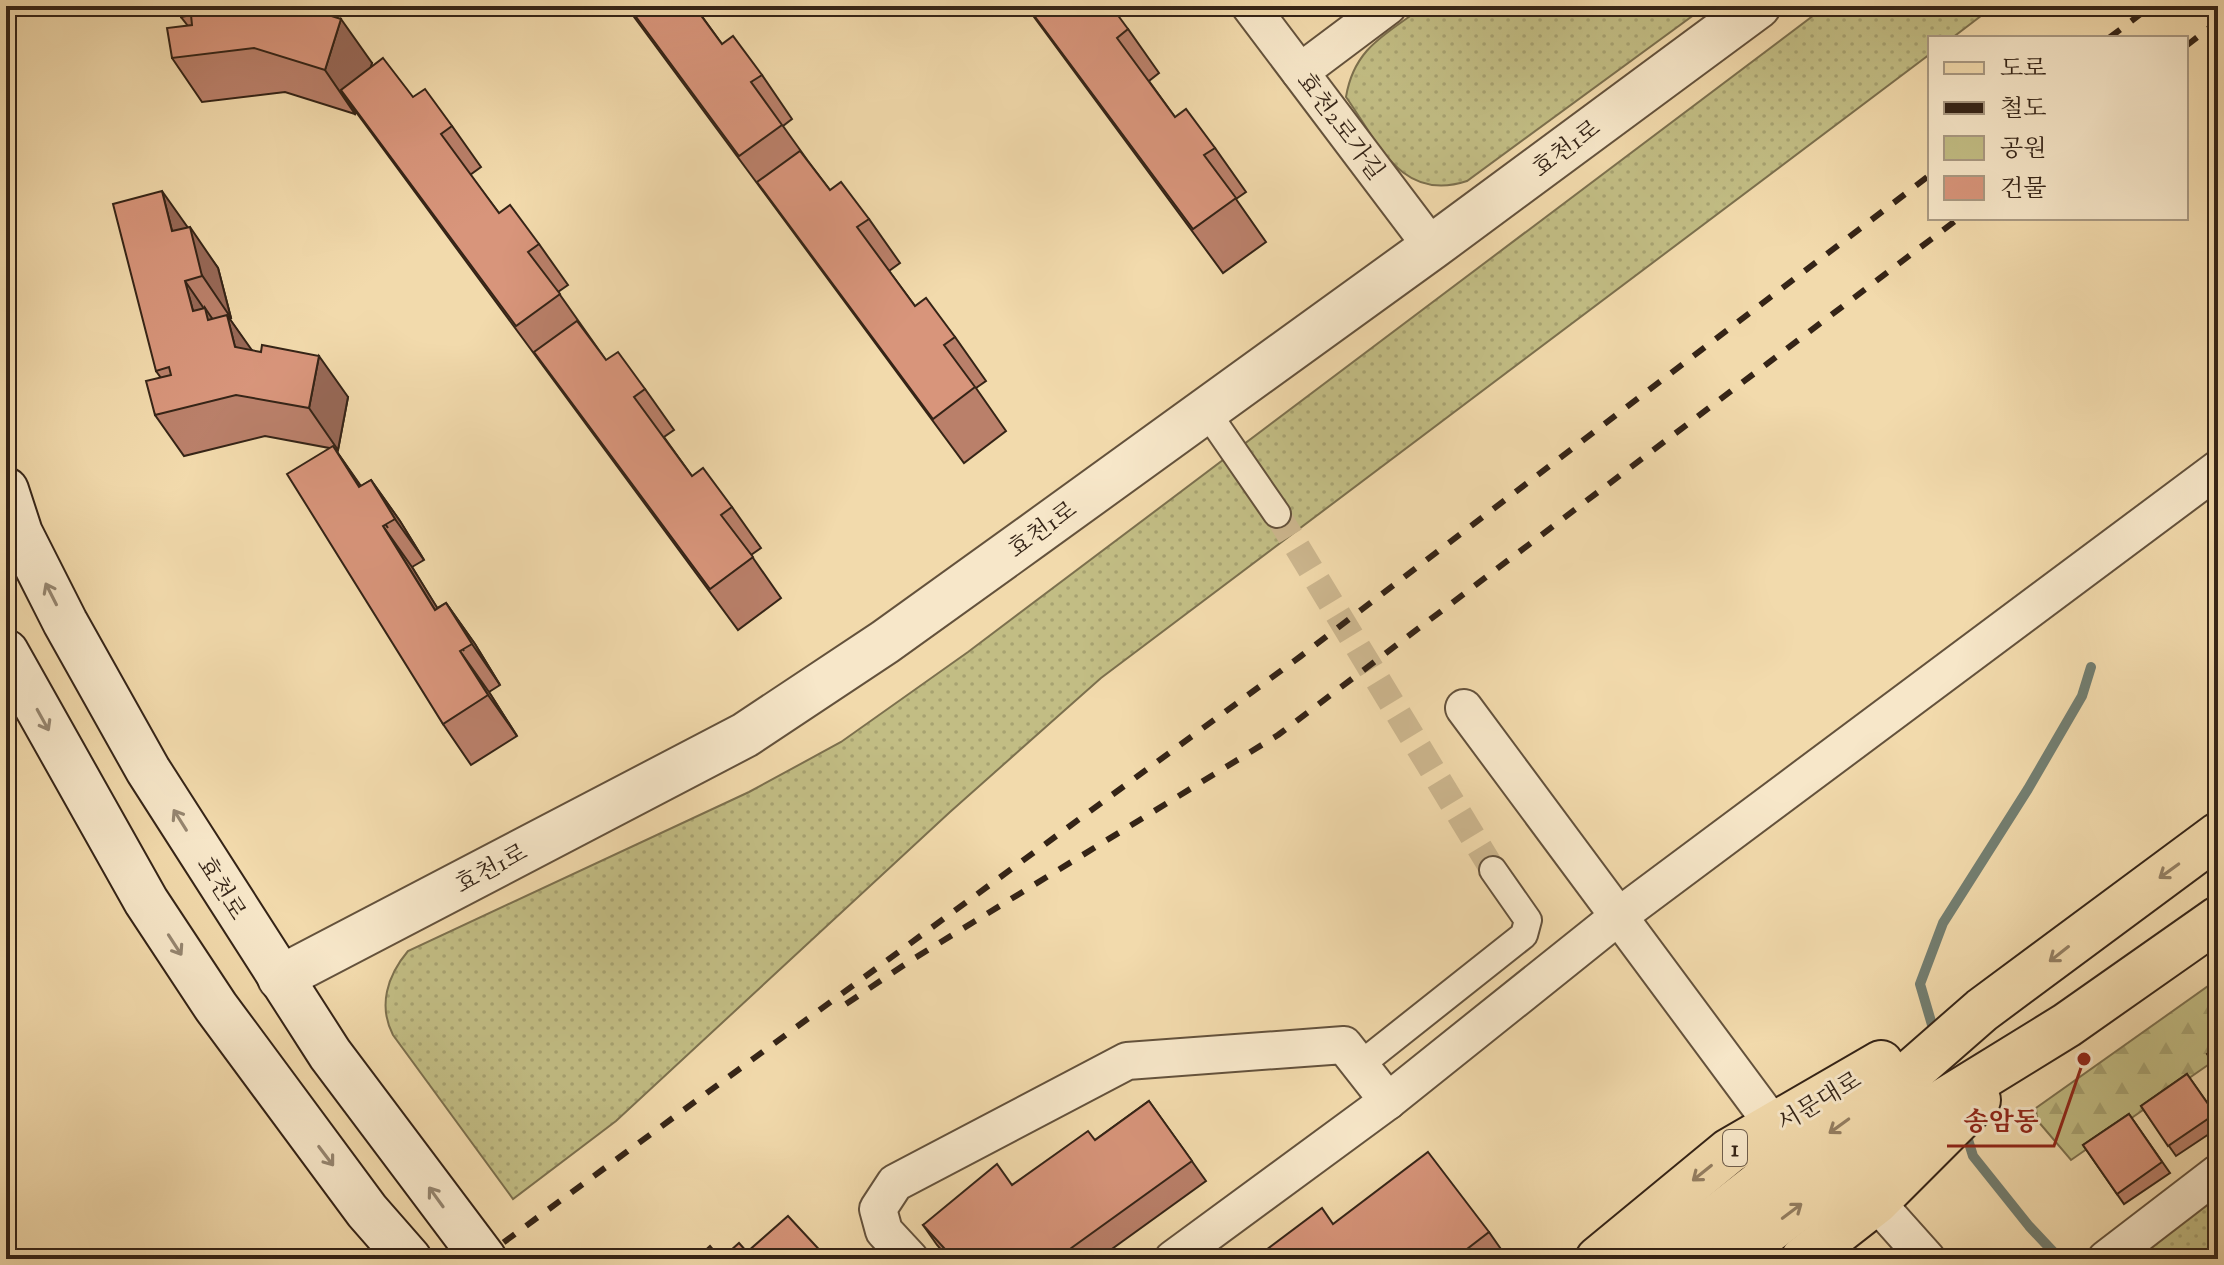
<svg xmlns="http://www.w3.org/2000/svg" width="2224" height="1265" font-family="'Sorts Mill Goudy','Noto Serif KR',serif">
<defs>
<pattern id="green-dots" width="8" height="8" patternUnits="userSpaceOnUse" patternTransform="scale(2)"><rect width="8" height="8" fill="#c2bd84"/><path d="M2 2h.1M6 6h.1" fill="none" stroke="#a7a271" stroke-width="1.8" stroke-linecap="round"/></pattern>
<pattern id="forest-firs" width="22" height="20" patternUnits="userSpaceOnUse" patternTransform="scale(2)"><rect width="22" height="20" fill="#c2bd84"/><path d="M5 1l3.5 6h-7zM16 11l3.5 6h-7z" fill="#a7a271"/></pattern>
</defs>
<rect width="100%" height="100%" fill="#f2daac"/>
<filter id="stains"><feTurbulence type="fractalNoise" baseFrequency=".0025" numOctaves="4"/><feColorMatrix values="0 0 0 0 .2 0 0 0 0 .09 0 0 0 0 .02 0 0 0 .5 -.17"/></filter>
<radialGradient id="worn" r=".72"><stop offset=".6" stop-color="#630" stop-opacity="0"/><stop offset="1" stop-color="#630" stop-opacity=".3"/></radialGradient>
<g fill="url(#green-dots)" stroke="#7c704e" stroke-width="2">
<path d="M1424,6H1706L1467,181C1401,203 1378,142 1346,97C1354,47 1387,34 1424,6Z"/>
<path d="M1826,6H1994L1952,38H1930V54L1101,678L950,812L616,1121L513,1199L393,1035C378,1006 387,976 408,951L749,792L841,742L968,652Z"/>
<path d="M2218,1193V1259H2175L2146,1248Z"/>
</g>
<path fill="url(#forest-firs)" stroke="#7c704e" stroke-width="2" d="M2218,979V1058L2071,1160L2037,1120L2036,1108Z"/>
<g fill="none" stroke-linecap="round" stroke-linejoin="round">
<g stroke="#727e71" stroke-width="10">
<path d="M1935,1035L1920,984L1943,923L2028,789L2082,696L2091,667"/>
<path d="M1965,1130L1973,1156L2029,1226L2060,1259"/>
</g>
<path stroke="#ccb68e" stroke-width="26" stroke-dasharray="26 13" stroke-linecap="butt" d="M1277,514L1493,870"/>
<g stroke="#64523c" stroke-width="30">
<g id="pedestrian">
<path d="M1206,411L1277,514"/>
<path d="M1360,1065L1524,935L1528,920L1493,870"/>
</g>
</g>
<g stroke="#64523c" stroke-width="40">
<g id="minor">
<path d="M1250,6L1432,247"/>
<path d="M1300,72L1388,6"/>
<path d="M1464,708L1775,1127"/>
<path d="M1876,1202L1927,1259"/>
<path d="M910,1259L884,1231L878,1209L895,1183L1127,1061L1344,1045L1388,1101"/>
<path d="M1173,1259L1388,1101L1619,916L2218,469"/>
<path d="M2106,1259L2218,1173"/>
</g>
</g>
<g stroke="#64523c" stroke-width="48">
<path id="tertiary" d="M280,978L745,735L885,642L1031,537L1432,247L1758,6"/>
</g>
<g stroke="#352417" stroke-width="48">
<g id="secondary">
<path d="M6,490L20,533L65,622L148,770L330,1054L484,1259"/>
<path d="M6,652L146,901L216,1007L367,1211L409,1259"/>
</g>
</g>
<g stroke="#352417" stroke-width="48">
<g id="primary">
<path d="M1598,1259L1729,1151L1881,1063"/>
<path d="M1663,1259L1759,1184L1902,1080L1982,1010L2218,835"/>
<path d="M1731,1259L1921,1115L2067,1025L2218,919"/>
<path d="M1803,1259L1876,1202L1978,1100"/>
</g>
</g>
<use href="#pedestrian" stroke="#f7e7c9" stroke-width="26"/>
<use href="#minor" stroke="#f7e7c9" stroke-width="36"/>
<use href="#tertiary" stroke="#f7e7c9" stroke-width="44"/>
<use href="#secondary" stroke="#f7e7c9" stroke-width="44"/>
<use href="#primary" stroke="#f2daac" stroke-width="44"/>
<g stroke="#352417" stroke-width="6" stroke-dasharray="14 14" stroke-linecap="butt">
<path d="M2109,38L2151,6"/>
<path d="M2186,46L2218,21"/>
<path d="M846,1004L910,961L1278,735L1959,218"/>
<path d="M481,1259L1301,656L1930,175"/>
</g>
</g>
<g fill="#ba806a" stroke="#352417" stroke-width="2">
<path d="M180,6L283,10L372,63L370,68L452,126L481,167L470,175L499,213L539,244L568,285L558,292L606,360L645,389L674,430L664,437L692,476L732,507L761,548L751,555L781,598L738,630L563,393L356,112L355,114L285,92L202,102L172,58L188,26L181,17Z"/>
<path d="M626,6H699L696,8L722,44L762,75L792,119L783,126L808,161L830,190L869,219L900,263L889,271L915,306L955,337L986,381L976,388L1006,431L964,463Z"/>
<path d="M1026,6L1128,29L1159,73L1149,81L1175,117L1215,148L1246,192L1236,199L1266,242L1223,273Z"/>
<path d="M187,227L218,268L231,318H229L251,350L348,397L338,450L335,449L361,486L371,480L400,521L424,560L412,567L437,608L446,603L475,644L500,685L489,692L517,736L471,765L443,724L329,448L265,436L184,456L155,415L161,378L156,371Z"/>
<path d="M2187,1074L2218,1118V1128L2176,1156L2141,1106Z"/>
<path d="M1149,1101L1206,1181L1098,1259H949L937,1245L923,1225L1012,1185L1095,1140Z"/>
<path d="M2129,1114L2170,1173L2124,1204L2083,1145Z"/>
<path d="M1489,1232L1503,1252L1494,1259H1254Z"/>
</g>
<g fill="#976856" stroke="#352417" stroke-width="2">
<path d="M260,6H281L285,12L290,50Z"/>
<path d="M341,19L372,63L357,111L341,90L356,112L355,114L325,70Z"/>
<path d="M162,191L191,232L190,227L218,268L231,318L172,231Z"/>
<path d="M185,281L205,310V308L233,349L193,311Z"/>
<path d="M227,315L256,356L235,347Z"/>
<path d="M319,356L348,397L338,450L309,408Z"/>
<path d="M333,446L361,487L388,528L359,487Z"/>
<path d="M371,480L400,521L424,560L395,519Z"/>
<path d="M383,526L412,567L464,651L435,610Z"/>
<path d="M446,603L475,644L500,685L472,644Z"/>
<path d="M460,651L489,692L517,736L488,695Z"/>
</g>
<g fill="#d8957b" stroke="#352417" stroke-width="2">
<path d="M180,6H260L282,13L284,6H300L341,19L325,70L254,48L172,58L167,28L192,25L191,15L181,17Z"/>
<path d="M628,6H694L722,44L733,36L762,75L751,82L782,125L739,156Z"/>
<path d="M1027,6H1111L1128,29L1117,38L1175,117L1186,109L1215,148L1204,155L1236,198L1193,229Z"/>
<path d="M383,58L413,97L425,89L452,126L441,134L499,213L510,205L539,244L528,252L560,294L516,326L341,90Z"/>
<path d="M800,151L830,190L841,182L869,219L857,227L915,306L926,298L955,337L944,345L975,387L933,419L757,182Z"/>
<path d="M162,191L172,231L190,227L202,276L185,281L193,311L205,308L208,320L227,315L235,347L261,352L262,345L319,356L309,408L236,395L155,415L146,381L171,375L169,367L156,371L113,204Z"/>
<path d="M577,321L606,360L618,352L645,389L634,397L692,476L703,468L732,507L721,515L753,557L710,589L534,352Z"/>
<path d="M333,446L359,487L371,480L395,519L383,526L435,610L446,603L472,644L460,651L488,695L443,724L287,474Z"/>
<path d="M2218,1046V1070L2207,1054Z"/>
<path d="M2187,1074L2215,1114L2168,1146L2141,1106Z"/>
<path d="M1149,1101L1192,1161L1056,1259H954L923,1225L997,1164L1012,1185L1088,1131L1095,1140Z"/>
<path d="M2129,1114L2162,1162L2117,1194L2083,1145Z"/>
<path d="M1428,1152L1489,1232L1454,1259H1254L1322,1208L1333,1224Z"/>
<path d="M788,1216L827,1258L826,1259H696L710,1246L721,1259L739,1243L747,1252Z"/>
<path d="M860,1254L864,1259H854Z"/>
</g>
<defs><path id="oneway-shaft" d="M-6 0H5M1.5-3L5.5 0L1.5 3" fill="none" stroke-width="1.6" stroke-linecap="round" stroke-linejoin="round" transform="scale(2)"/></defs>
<g stroke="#968670">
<use href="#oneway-shaft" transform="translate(51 594) rotate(-117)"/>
<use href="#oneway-shaft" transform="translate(43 720) rotate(61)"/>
<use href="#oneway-shaft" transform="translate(180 820) rotate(-122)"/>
<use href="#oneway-shaft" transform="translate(175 945) rotate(57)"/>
<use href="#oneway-shaft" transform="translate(326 1156) rotate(53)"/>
<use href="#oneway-shaft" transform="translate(436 1197) rotate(-126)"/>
</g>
<g stroke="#947f62">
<use href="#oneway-shaft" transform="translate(2169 871) rotate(144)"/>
<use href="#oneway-shaft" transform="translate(2059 954) rotate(142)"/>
<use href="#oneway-shaft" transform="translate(1839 1126) rotate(144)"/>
<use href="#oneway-shaft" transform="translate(1702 1173) rotate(141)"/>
<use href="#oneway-shaft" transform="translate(1792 1211) rotate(-37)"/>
</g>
<g text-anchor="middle" stroke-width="6" stroke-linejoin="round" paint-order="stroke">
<rect fill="#f7e7c9" stroke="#6f5e4c" stroke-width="2" x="1723" y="1130" width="24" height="36" rx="6"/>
<g font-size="22" font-weight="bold" fill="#352417">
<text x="1735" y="1156">1</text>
</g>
<g font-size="24" fill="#352417" stroke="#f7e7c9">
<text transform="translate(1341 126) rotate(53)" y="8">효천2로가길</text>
<text transform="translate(1566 148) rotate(-37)" y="8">효천1로</text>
<text transform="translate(1042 529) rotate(-36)" y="8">효천1로</text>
<text transform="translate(491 868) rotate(-28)" y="8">효천1로</text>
<text transform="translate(222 888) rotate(58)" y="8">효천로</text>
<text transform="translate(1819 1101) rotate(-31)" y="8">서문대로</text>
</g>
</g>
<path fill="none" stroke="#8f2418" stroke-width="3" d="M2084 1059L2054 1146H1947"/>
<circle fill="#8f2418" stroke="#f7e7c9" stroke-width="3" cx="2084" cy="1059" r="8"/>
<g font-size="26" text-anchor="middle" font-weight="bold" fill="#8f2418" stroke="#f7e7c9" stroke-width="6" stroke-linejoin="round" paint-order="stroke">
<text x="2001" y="1130">송암동</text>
</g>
<rect width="2224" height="1265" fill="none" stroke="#f2daac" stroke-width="32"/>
<rect x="8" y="8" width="2208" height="1249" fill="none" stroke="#352417" stroke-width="4"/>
<rect x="16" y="16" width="2192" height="1233" fill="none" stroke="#352417" stroke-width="2"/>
<rect x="1928" y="36" width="260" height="184" fill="#f7e7c9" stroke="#a99982" stroke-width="2"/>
<rect x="1944" y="62" width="40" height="12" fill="#f2daac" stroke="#a99982" stroke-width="2"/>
<text x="2000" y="76" font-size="24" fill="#352417">도로</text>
<rect x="1944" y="102" width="40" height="12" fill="#352417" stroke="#a99982" stroke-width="2"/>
<text x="2000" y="116" font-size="24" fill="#352417">철도</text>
<rect x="1944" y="136" width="40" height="24" fill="#c2bd84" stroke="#a99982" stroke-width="2"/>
<text x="2000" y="156" font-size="24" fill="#352417">공원</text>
<rect x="1944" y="176" width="40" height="24" fill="#d8957b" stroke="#a99982" stroke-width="2"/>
<text x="2000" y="196" font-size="24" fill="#352417">건물</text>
<rect width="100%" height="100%" filter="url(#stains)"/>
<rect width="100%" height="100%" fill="url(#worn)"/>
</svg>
